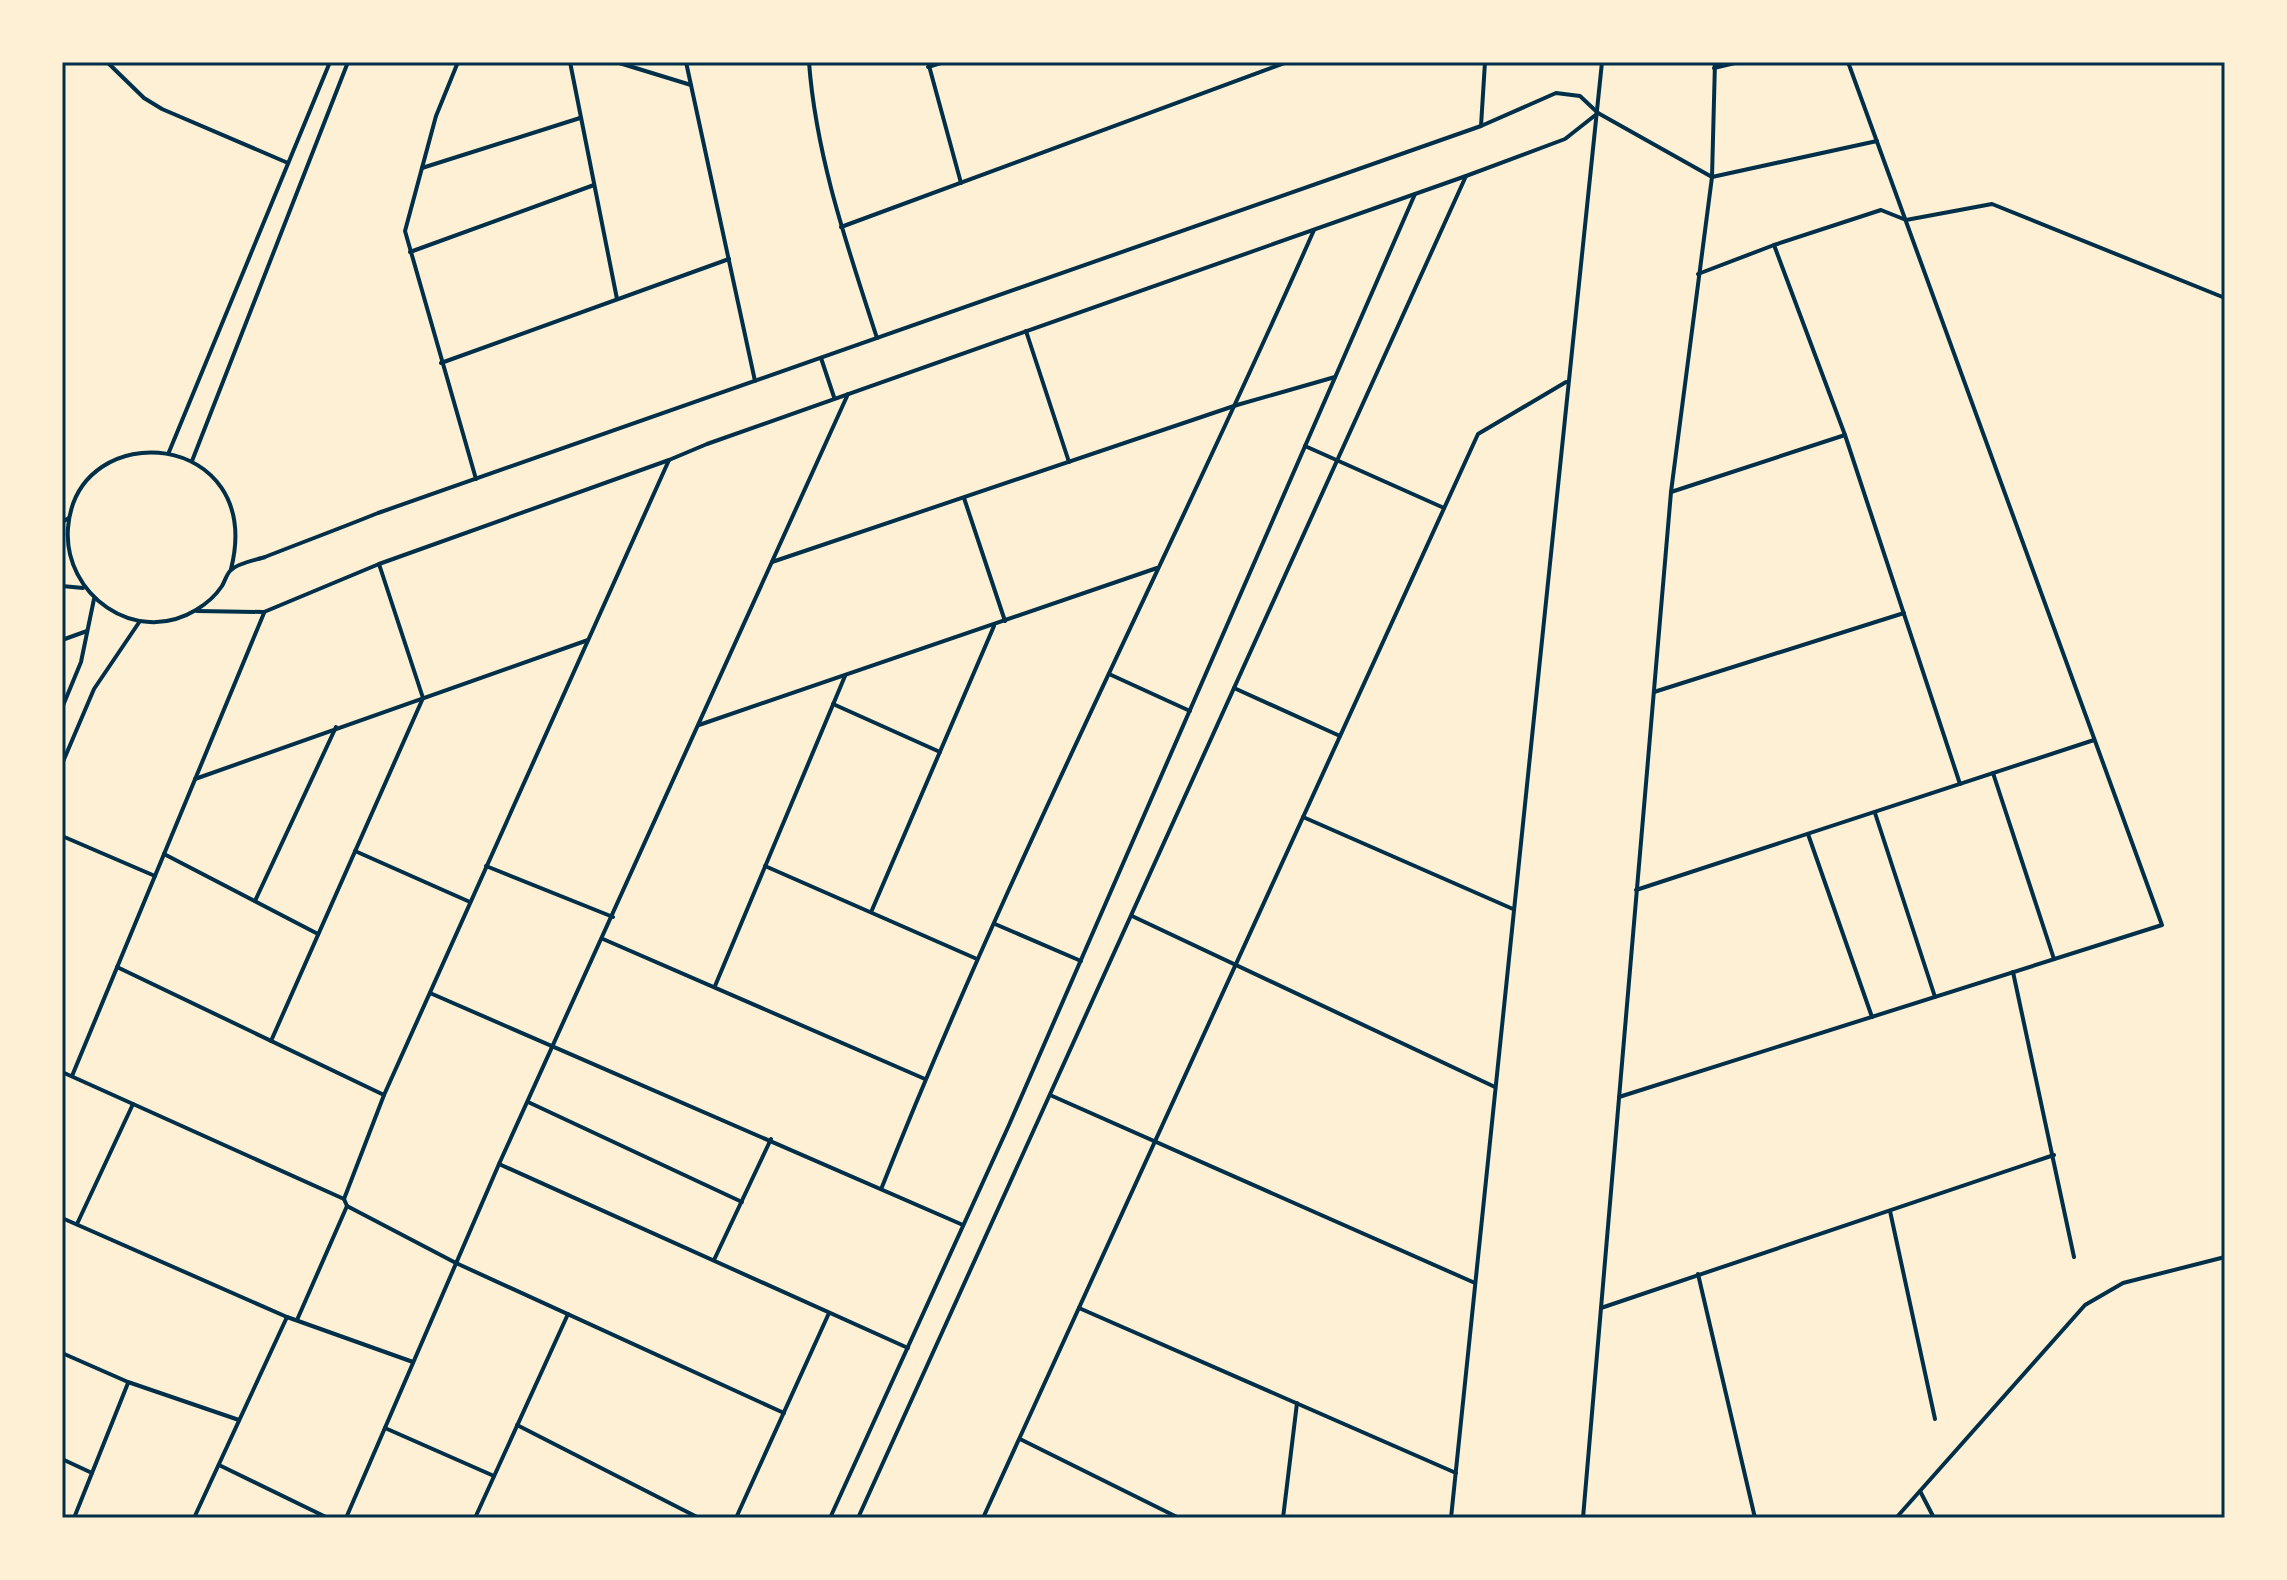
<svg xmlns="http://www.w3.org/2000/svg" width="2287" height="1580" font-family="Poppins,sans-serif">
<rect width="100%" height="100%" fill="#fdf0d5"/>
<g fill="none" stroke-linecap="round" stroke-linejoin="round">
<g stroke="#003049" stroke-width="4">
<path d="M107,62L144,98L162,109L288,163"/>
<path d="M458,62L436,116L405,231L476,479"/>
<path d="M570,62L617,299"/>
<path d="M616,62L691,85"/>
<path d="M686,62L755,381"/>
<path d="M809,62C816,157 848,248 877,338"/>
<path d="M928,62L961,183"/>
<path d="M928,67L944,62"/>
<path d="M1714,68L1739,62"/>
<path d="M1481,126L1485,62"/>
<path d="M422,168L580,118"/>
<path d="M841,227L1287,62"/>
<path d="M1774,245L1881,210L1906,220L1992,204L2225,298"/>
<path d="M410,252L594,185"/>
<path d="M1698,274L1774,245L1845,435L1960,784"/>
<path d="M1026,331L1069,462"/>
<path d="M821,358L834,397"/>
<path d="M441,363L729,259"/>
<path d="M1305,446L1444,508"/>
<path d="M169,452L330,62"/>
<path d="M192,461L348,62"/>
<path d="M1671,492L1845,435"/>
<path d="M964,498L1005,621"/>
<path d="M62,522L69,518"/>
<path d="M772,562L1237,405L1335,377"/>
<path d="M231,569C266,430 77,414 68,528C63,594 135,647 196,610C206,604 216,595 222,586C225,581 227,573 231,570C238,563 256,560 265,557C303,542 341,528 378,513L1481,126L1556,93L1580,96L1598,113L1712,177L1877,141"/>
<path d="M62,586L83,588"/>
<path d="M197,611L264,612L379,564L669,460L707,444L1466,176L1565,139L1598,113"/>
<path d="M62,640L87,631"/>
<path d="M1109,674L1190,711"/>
<path d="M1234,688L1340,736"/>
<path d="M1654,692L1904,613"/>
<path d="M833,704L940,752"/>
<path d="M62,708L81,662L94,599"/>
<path d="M699,725L1157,568"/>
<path d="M62,764L94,689L140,621"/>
<path d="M1993,773L2054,959"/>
<path d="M195,779L588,640"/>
<path d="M1875,813L1935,997"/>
<path d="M1303,817L1513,909"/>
<path d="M1808,834L1872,1017"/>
<path d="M62,836L155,876"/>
<path d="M355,851L470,902"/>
<path d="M164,854L318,934"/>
<path d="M486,866L613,917"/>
<path d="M765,866L977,959"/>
<path d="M1636,890L2094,740"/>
<path d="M255,901L336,727"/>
<path d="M872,910L994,626"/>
<path d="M1132,916L1495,1087"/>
<path d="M995,924L1081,961"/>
<path d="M603,939L925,1079"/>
<path d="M117,967L384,1095"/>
<path d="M2013,972L2074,1257"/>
<path d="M715,986L845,676"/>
<path d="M430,993L963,1225"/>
<path d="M271,1041L423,698L379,564"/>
<path d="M62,1072L344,1199L347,1206L456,1263L784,1413"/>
<path d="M72,1076L264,613"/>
<path d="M1050,1095L1475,1283"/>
<path d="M1619,1097L2162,925L1848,62"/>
<path d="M528,1102L742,1202"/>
<path d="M499,1164L908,1348"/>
<path d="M882,1187C1011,861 1173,550 1314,230"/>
<path d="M344,1199L384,1095L669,460"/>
<path d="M1890,1211L1935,1419"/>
<path d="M62,1218L287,1317L413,1362"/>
<path d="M77,1224L133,1104"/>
<path d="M714,1260L771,1139"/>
<path d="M1698,1274L1755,1518"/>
<path d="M1079,1308L1456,1473"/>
<path d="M1601,1308L2054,1155"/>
<path d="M297,1320L347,1206"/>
<path d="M62,1353L128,1382L239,1420"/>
<path d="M517,1425L699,1518"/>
<path d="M385,1428L494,1476"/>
<path d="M1020,1439L1179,1518"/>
<path d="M62,1459L92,1473"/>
<path d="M219,1465L328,1518"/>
<path d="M1920,1491L1934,1518"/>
<path d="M74,1518L128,1383"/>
<path d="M194,1518L287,1317"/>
<path d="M346,1518L499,1164L848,394"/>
<path d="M475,1518L568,1314"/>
<path d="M736,1518L829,1313"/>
<path d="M830,1518L1009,1125L1415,194"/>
<path d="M858,1518L1466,176"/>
<path d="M983,1518L1478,434L1566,382"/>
<path d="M1283,1518L1297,1403"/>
<path d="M1451,1518L1602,62"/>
<path d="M1583,1518L1671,492L1712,177L1715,62"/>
<path d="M1896,1518L2085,1305L2123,1283L2225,1257"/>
</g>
</g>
<rect width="2287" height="1580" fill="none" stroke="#fdf0d5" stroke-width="128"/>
<rect x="64" y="64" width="2159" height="1452" fill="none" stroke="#003049" stroke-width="3"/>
</svg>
